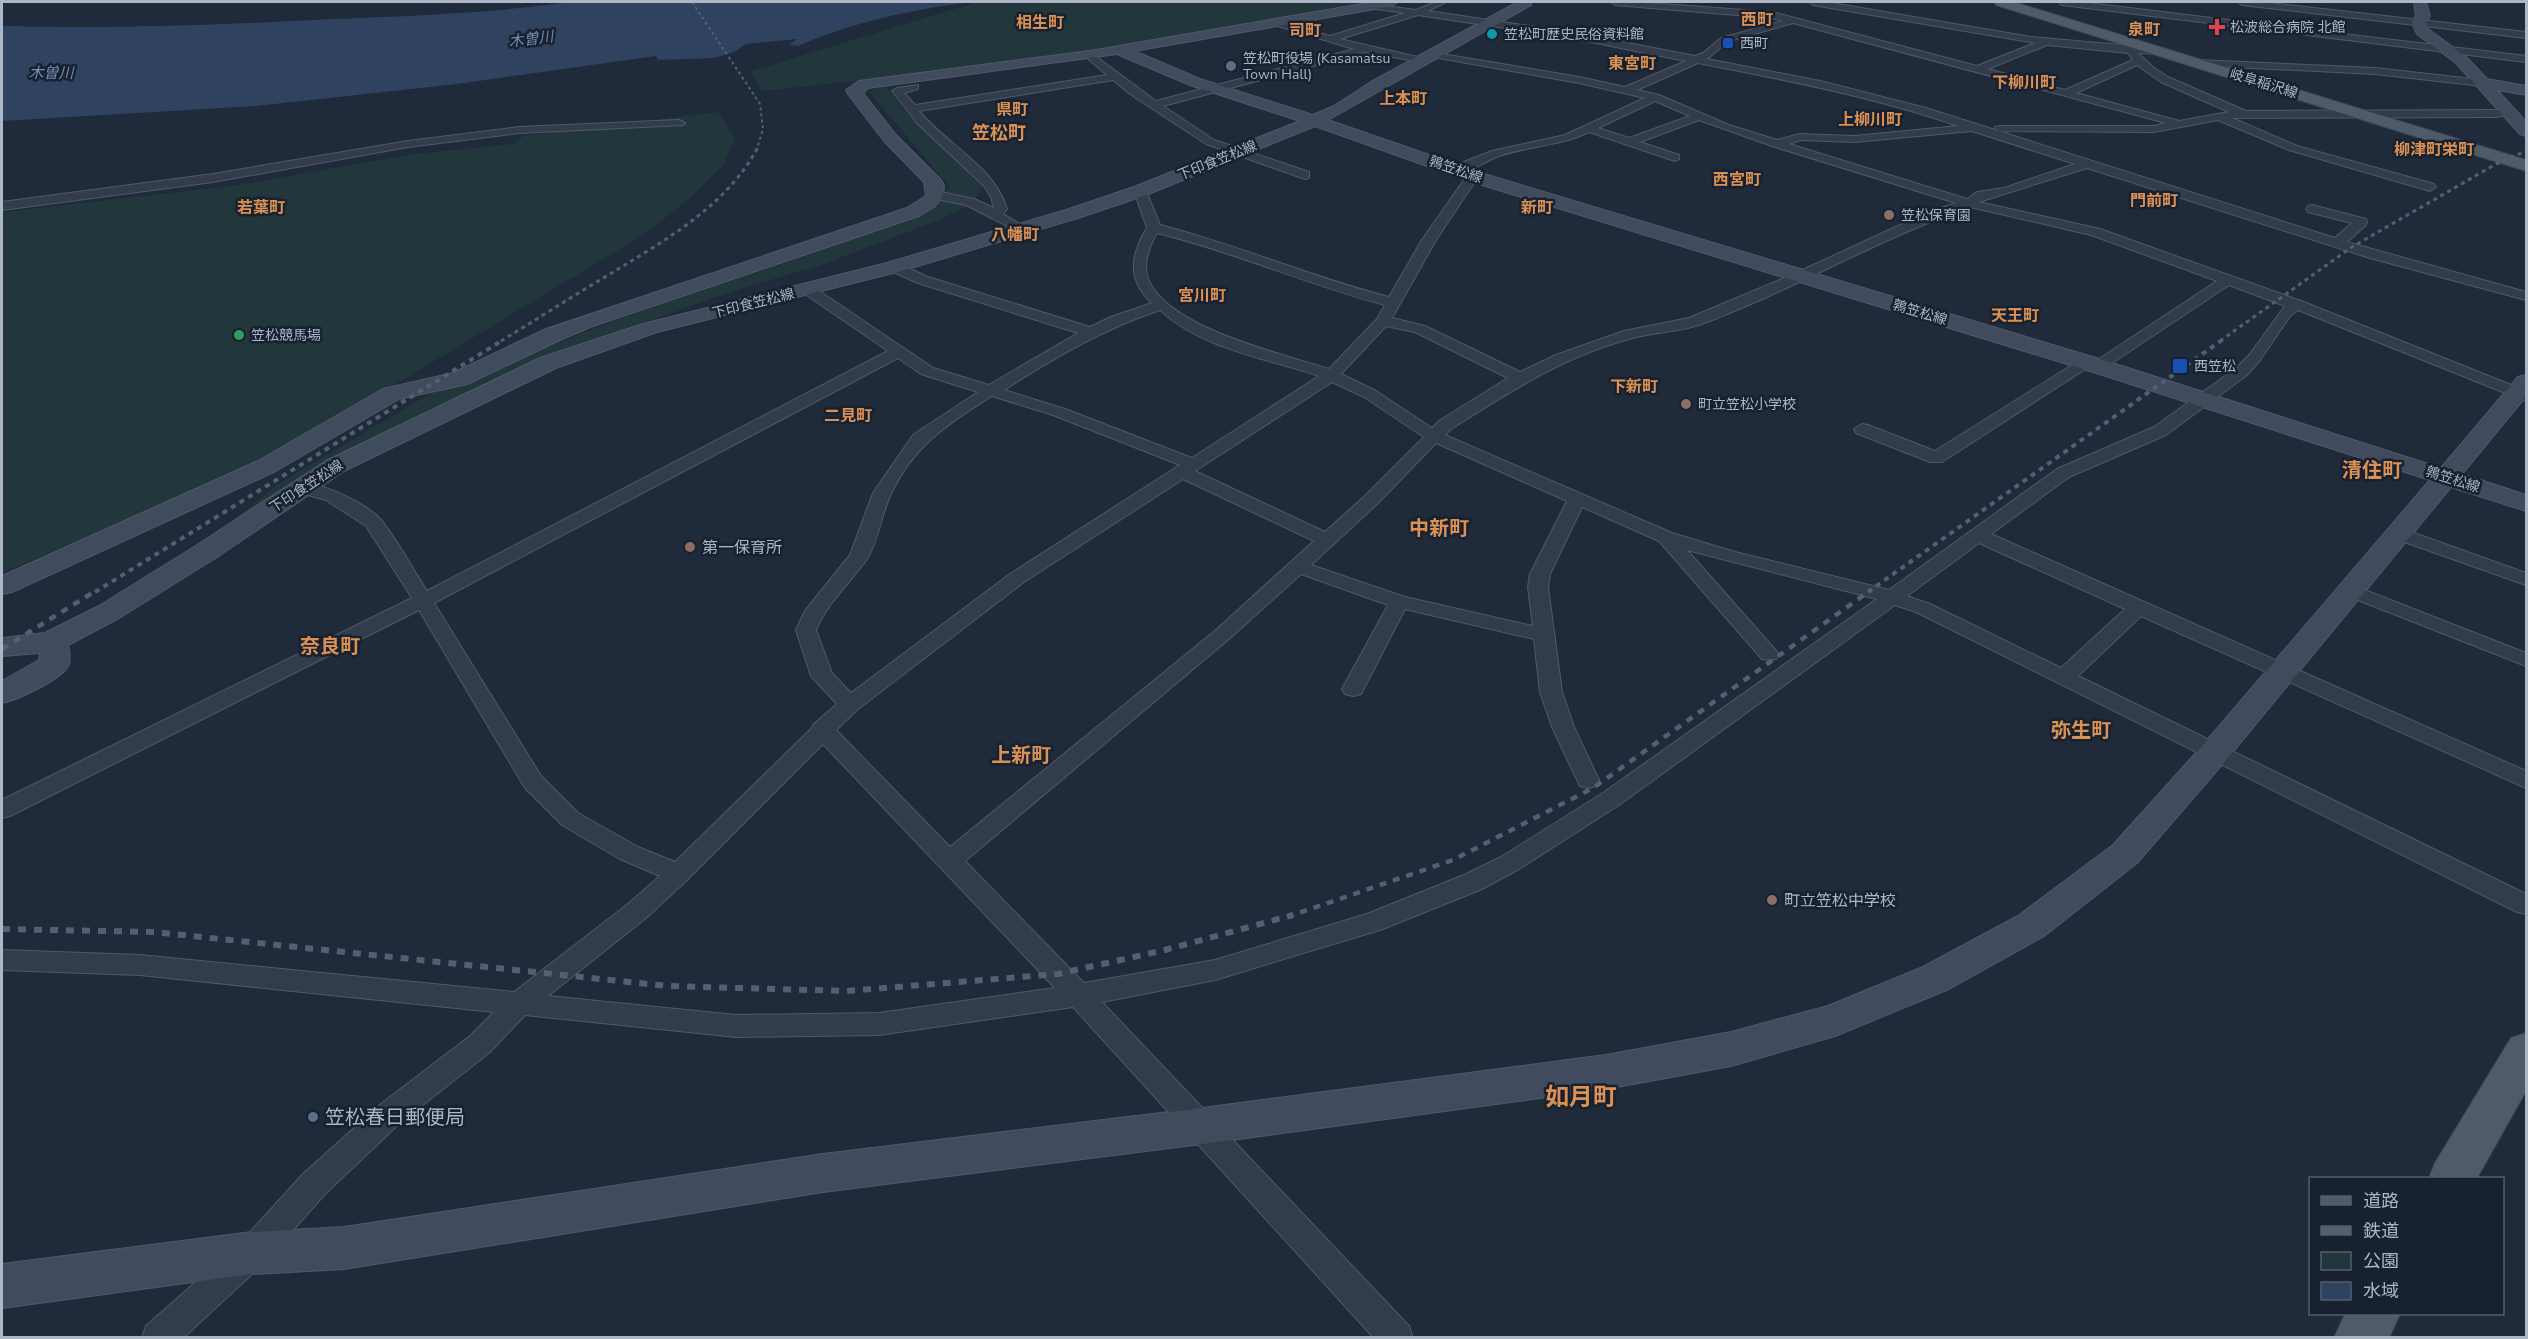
<svg xmlns="http://www.w3.org/2000/svg" width="2528" height="1339" font-family="'Nunito Sans','Noto Sans JP',sans-serif">
<rect width="100%" height="100%" fill="#1f2a3a"/>
<g fill="#21373b">
<path d="M989,2H1362L1083,53L969,69L761,91L751,71L974,3Z"/>
<path d="M885,85L908,115L983,187L973,203L942,219L824,264L737,290L546,357L221,531L276,485L438,389L470,381L502,368L520,357L680,296L912,220L936,208L949,186L869,92Z"/>
<path d="M718,112L735,138L723,166L689,199L642,236L303,440L129,519L2,573V212L231,186L414,154L513,144L523,136Z"/>
</g>
<path fill="#2f4361" d="M569,2H972C914,9 852,22 798,46L789,45L797,39L746,44L734,52L714,58L658,60L656,56L457,84L256,106L2,121V26C112,29 223,25 333,19C412,16 491,13 569,2Z"/>
<g fill="none" stroke-linecap="round" stroke-linejoin="round">
<g stroke="#505968" stroke-width="2">
<g id="street">
<path d="M1436,2H1446L1428,11L1571,32L1695,56L1703,53L1721,38L1783,21L1772,18L1615,5L1611,2H1635L1772,12L1977,66L2035,43L1813,5L1809,2H1826L2031,37L2166,49V53L2163,54L2138,53L2154,68L2168,77L2246,111L2513,110V114L2497,117L2232,118L2297,146L2434,184L2436,187L2430,191L2289,150L2218,120L2154,132L1995,131V127L1999,126H2154L2166,123L1793,23L1727,42L1707,59L1820,81L1926,108L2335,238L2352,223L2308,212L2306,209L2308,206L2312,205L2366,219L2367,222L2366,225L2347,242L2526,292V300L2370,258L2087,168L1979,202L2100,229L2301,301L2526,391V401L2520,399L2298,310L2290,316L2260,360L2247,375L2166,435L2069,477L1991,534L2526,771V788L2141,616L2078,676L2526,894V914L2517,912L1916,612L1895,605L1619,805L1519,869L1482,889L1383,929L1215,980L1102,1002L1409,1326L1413,1338H1374L1073,1007L879,1035L736,1037L525,1015L490,1052L401,1122L325,1194L263,1264L183,1338H142L146,1326L241,1242L303,1174L381,1104L470,1036L494,1012L140,975L2,970V950L140,955L514,992L628,904L660,876L620,859L562,825L525,788L419,610L10,816L2,818V800L412,598L366,526L326,500L297,492L294,488L297,484C317,479 367,504 381,520C398,541 412,568 427,591L888,351L802,292L800,289L802,286H812L933,368L989,385L1078,333L918,283L889,270L887,267L889,264H899L928,277L1090,327L1111,317L1152,303C1127,280 1130,255 1147,228L1134,191L1140,187L1146,191L1160,225C1238,245 1311,277 1389,297L1422,240L1466,177L1475,173L1479,174L1481,177L1474,183L1436,240L1392,318L1425,326L1520,372L1556,355L1624,331L1689,318L1796,273L1926,213L1956,203L1772,146L1699,120L1640,142L1679,155V159L1675,161L1589,132C1560,146 1529,146 1499,156C1485,161 1465,176 1451,173V167L1492,151L1565,135L1645,98L1579,83L1433,57L1428,54L1430,52L1579,77L1625,87L1686,61L1571,38L1418,15L1340,39L1426,59V63L1365,52L1163,106L1214,140L1309,172V178L1305,179L1206,144L1130,94L1113,80L919,111C947,145 994,166 1007,209L1003,214L1028,229L1021,233L966,205L932,198L930,195L932,192L936,191L974,199L994,208L991,197L984,186L917,123L892,91L897,88L918,85V89L904,93L915,105L1107,75L1086,57L1085,55L1090,52L1156,101L1354,49L1271,24V20L1330,36L1405,13L1369,8V4L1416,10ZM2047,45L2128,53L2133,60L2065,90L1988,69ZM1698,63C1786,80 1874,97 1958,126L1854,136L1800,134L1777,140L1729,125L1659,95L1637,90ZM2137,65L2161,82L2229,112L2179,121L2076,93ZM1655,101L1690,116L1629,138L1598,128ZM1972,131L2075,164L2004,188L1977,192L1967,199L1789,144L1801,140L1854,142ZM1970,207L2091,235L2217,281L2093,363L2085,358L2080,360L1935,451L1868,425L1862,424L1854,429L1856,433L1930,462H1942L2090,366L2098,371L2103,369L2229,285L2285,306L2250,354L2235,369L2154,427L2057,469L1889,590L1735,552L1672,533L1445,435L1451,429C1509,392 1566,355 1633,338C1654,332 1678,332 1699,325C1792,291 1877,239 1970,207ZM1157,233C1235,252 1308,285 1385,305L1377,319L1329,369C1282,354 1177,330 1151,285C1141,269 1148,248 1157,233ZM1160,310C1202,349 1266,358 1319,376L1192,458L1065,409L1004,390C1054,358 1103,329 1160,310ZM1386,326L1415,332L1508,378L1439,421L1432,428L1376,391L1341,374ZM898,358L921,374L978,392L913,435L873,493L850,555L805,611L796,630L811,676L837,704L814,724L811,729L675,862L638,847L578,813L541,776L434,603ZM1332,382L1364,397L1424,437L1366,495L1325,532L1195,471ZM992,396L1053,415L1180,465L1010,574L851,693L832,673L816,630C827,603 850,583 867,559C879,540 881,514 891,494C913,446 949,423 992,396ZM1436,443L1567,501L1530,574L1528,587L1533,626L1405,597L1311,565L1378,503ZM1183,479L1314,541L1216,630L950,847L836,730L858,709L1024,582ZM1582,507L1659,541L1762,659L1769,660L1776,659L1779,654L1687,550L1877,599L1603,793L1501,857L1464,875L1367,914L1215,960L1084,983L965,861L1230,638L1301,574L1388,605L1342,689L1345,694L1353,696L1361,694L1405,609L1534,639L1540,692L1552,727L1580,786L1588,788L1596,786L1599,780L1574,727L1562,692L1548,587L1550,574ZM1979,543L2125,609L2061,668L1930,604L1907,596ZM823,744L1055,988L879,1013L736,1015L548,996L646,918L687,880Z"/>
<path d="M2058,2H2080L2526,56V62L2062,5Z"/>
<path d="M2238,2H2261L2526,32V38L2242,5Z"/>
<path d="M2198,60L2375,68L2482,80L2487,83L2482,86L2375,74L2194,65L2193,63Z"/>
<path d="M679,120L685,123L683,125L519,133L408,147L213,182L2,210V202L213,174L408,141L519,127Z"/>
<path d="M2400,528L2526,573V585L2393,538L2391,534L2393,530Z"/>
<path d="M2352,585L2526,653V666L2345,595L2342,591L2345,587Z"/>
</g>
</g>
<g stroke="#505968" stroke-width="2">
<g id="secondary">
<path d="M1373,2H1398L1392,6L1134,51L1200,79L1313,115L1334,106L1371,82L1518,2H1532L1531,5L1328,120L1481,173L2106,361L2441,468L2518,377L2526,375V396L2462,474L2526,495V511L2451,487L2226,760L2137,863L2044,936L1949,989L1835,1036L1731,1066L1606,1089L1202,1144L823,1192L344,1269L252,1274L2,1308V1264L252,1232L344,1227L823,1154L1202,1108L1606,1055L1731,1032L1828,1006L1923,967L2018,916L2113,845L2204,744L2430,480L2090,371L1469,181L1315,126L1146,195L1081,217L901,271L657,332L556,368L344,471L214,559L119,618L68,645C69,651 71,658 69,664C64,679 16,700 2,703V681L39,660L40,653L2,656V638L45,633L99,606L194,547L326,461L540,358L643,324L887,263L1069,209L1134,187L1300,121L1190,85L1117,54L868,88L863,93L896,135L941,180L944,186L943,196L934,207L919,216L593,326L562,339L467,384L399,399L276,471L12,592L2,594V576L258,461L383,389L453,373L546,329L579,318L907,208L926,196L924,182L884,141L848,94L846,90L859,81L1090,51Z"/>
<path d="M2414,2H2426L2430,16L2426,22L2428,29L2466,57L2487,79L2526,86V95L2497,90L2526,122V136L2520,134L2456,63L2417,34L2412,22L2416,16Z"/>
</g>
</g>
<g stroke="#3c4554" stroke-width="2">
<g id="primary">
<path d="M1994,2H2014L2526,160V171L1996,5Z"/>
<path d="M2526,1033V1091L2477,1178H2429L2435,1163L2511,1038Z"/>
<path d="M2345,1314H2400L2389,1338H2334Z"/>
</g>
</g>
<use href="#street" fill="#333c4a" fill-rule="evenodd"/>
<use href="#secondary" fill="#404b5d" fill-rule="evenodd"/>
<use href="#primary" fill="#505b6a" fill-rule="evenodd"/>
<path stroke="#546072" stroke-width="2" stroke-dasharray="3 3" stroke-linecap="butt" d="M692,2L760,104L763,129L757,149"/>
<g stroke="#546072" stroke-width="3" stroke-dasharray="4 4" stroke-linecap="butt">
<path d="M501,341C537,319 573,296 610,274C664,241 727,206 758,147"/>
<path d="M2220,341L2352,247L2496,164L2526,151"/>
</g>
<g stroke="#546072" stroke-width="4" stroke-dasharray="5 5" stroke-linecap="butt">
<path d="M95,592L503,340"/>
<path d="M1868,592L2222,340"/>
</g>
<g stroke="#546072" stroke-width="4.5" stroke-dasharray="7 7" stroke-linecap="butt">
<path d="M2,649L97,590"/>
<path d="M1287,917L1453,860L1593,788L1871,590"/>
</g>
<path stroke="#546072" stroke-width="6" stroke-dasharray="8 8" stroke-linecap="butt" d="M2,929L154,932L667,986L847,991L1058,974L1165,950L1293,915"/>
</g>
<path fill="#e0444e" stroke="#18212f" stroke-width="2" d="M2214 18h6v6h6v6h-6v6h-6v-6h-6v-6h6z"/>
<circle fill="#0f9aa8" stroke="#18212f" stroke-width="2" cx="1492" cy="34" r="6"/>
<g fill="#1a4fb4" stroke="#18212f" stroke-width="2">
<rect x="1722" y="37" width="12" height="12" rx="3"/>
<rect x="2172" y="358" width="16" height="16" rx="3"/>
</g>
<g fill="#5c6f8a" stroke="#18212f" stroke-width="2">
<circle cx="1231" cy="66" r="6"/>
<circle cx="313" cy="1117" r="6"/>
</g>
<g fill="#8d6e63" stroke="#18212f" stroke-width="2">
<circle cx="1889" cy="215" r="6"/>
<circle cx="1686" cy="404" r="6"/>
<circle cx="690" cy="547" r="6"/>
<circle cx="1772" cy="900" r="6"/>
</g>
<circle fill="#2e9e5b" stroke="#18212f" stroke-width="2" cx="239" cy="335" r="6"/>
<g text-anchor="middle" stroke-width="5" stroke-linejoin="round" paint-order="stroke">
<g font-size="14" fill="#adb6c7" stroke="#18212f" text-anchor="start">
<text x="2230" y="32">松波総合病院 北館</text>
<text x="1504" y="39">笠松町歴史民俗資料館</text>
<text x="1740" y="48">西町</text>
<text x="1243" y="63">笠松町役場 (Kasamatsu<tspan x="1243" dy="16">Town Hall)</tspan></text>
<text x="1901" y="220">笠松保育園</text>
<text x="251" y="340">笠松競馬場</text>
<text x="2194" y="371">西笠松</text>
<text x="1698" y="409">町立笠松小学校</text>
</g>
<g font-size="14" fill="#adb6c7" stroke="#18212f">
<text transform="translate(2264 83) rotate(17)" y="5">岐阜稲沢線</text>
<text transform="translate(1217 160) rotate(-22)" y="5">下印食笠松線</text>
<text transform="translate(1456 169) rotate(19)" y="5">鶉笠松線</text>
<text transform="translate(753 303) rotate(-14)" y="5">下印食笠松線</text>
<text transform="translate(1920 312) rotate(17)" y="5">鶉笠松線</text>
<text transform="translate(2453 479) rotate(18)" y="5">鶉笠松線</text>
<text transform="translate(306 486) rotate(-33)" y="5">下印食笠松線</text>
</g>
<g font-size="15" font-style="italic" fill="#738cb2" stroke="#18212f">
<text transform="translate(531 39) rotate(-7)" y="5">木曽川</text>
<text x="51" y="78">木曽川</text>
</g>
<g font-size="16" font-weight="bold" fill="#db9154" stroke="#18212f">
<text x="1757" y="25">西町</text>
<text x="1040" y="28">相生町</text>
<text x="2144" y="35">泉町</text>
<text x="1305" y="36">司町</text>
<text x="1632" y="69">東宮町</text>
<text x="2024" y="88">下柳川町</text>
<text x="1403" y="104">上本町</text>
<text x="1012" y="115">県町</text>
<text x="1870" y="125">上柳川町</text>
<text x="2434" y="155">柳津町栄町</text>
<text x="1737" y="185">西宮町</text>
<text x="2154" y="206">門前町</text>
<text x="261" y="213">若葉町</text>
<text x="1537" y="213">新町</text>
<text x="1015" y="240">八幡町</text>
<text x="1202" y="301">宮川町</text>
<text x="2015" y="321">天王町</text>
<text x="1634" y="392">下新町</text>
<text x="848" y="421">二見町</text>
</g>
<g font-size="16" fill="#adb6c7" stroke="#18212f" text-anchor="start">
<text x="702" y="553">第一保育所</text>
<text x="1784" y="906">町立笠松中学校</text>
</g>
<g font-size="18" font-weight="bold" fill="#db9154" stroke="#18212f">
<text x="999" y="139">笠松町</text>
</g>
<g font-size="20" font-weight="bold" fill="#db9154" stroke="#18212f">
<text x="2372" y="477">清住町</text>
<text x="1439" y="535">中新町</text>
<text x="330" y="653">奈良町</text>
<text x="2081" y="737">弥生町</text>
<text x="1021" y="762">上新町</text>
</g>
<g font-size="20" fill="#adb6c7" stroke="#18212f" text-anchor="start">
<text x="325" y="1124">笠松春日郵便局</text>
</g>
<g font-size="24" font-weight="bold" fill="#db9154" stroke="#18212f">
<text x="1581" y="1105">如月町</text>
</g>
</g>
<rect width="2528" height="1339" fill="none" stroke="#adb6c7" stroke-width="6"/>
<rect x="2309" y="1177" width="195" height="138" fill="#18212f" stroke="#545d6c" stroke-width="1.5"/>
<rect x="2321" y="1196" width="30" height="9" fill="#505b6a" stroke="#545d6c" stroke-width="1.5"/>
<text x="2363" y="1207" font-size="18" fill="#adb6c7">道路</text>
<rect x="2321" y="1226" width="30" height="9" fill="#546072" stroke="#545d6c" stroke-width="1.5"/>
<text x="2363" y="1237" font-size="18" fill="#adb6c7">鉄道</text>
<rect x="2321" y="1252" width="30" height="18" fill="#21373b" stroke="#545d6c" stroke-width="1.5"/>
<text x="2363" y="1267" font-size="18" fill="#adb6c7">公園</text>
<rect x="2321" y="1282" width="30" height="18" fill="#2f4361" stroke="#545d6c" stroke-width="1.5"/>
<text x="2363" y="1297" font-size="18" fill="#adb6c7">水域</text>
</svg>
